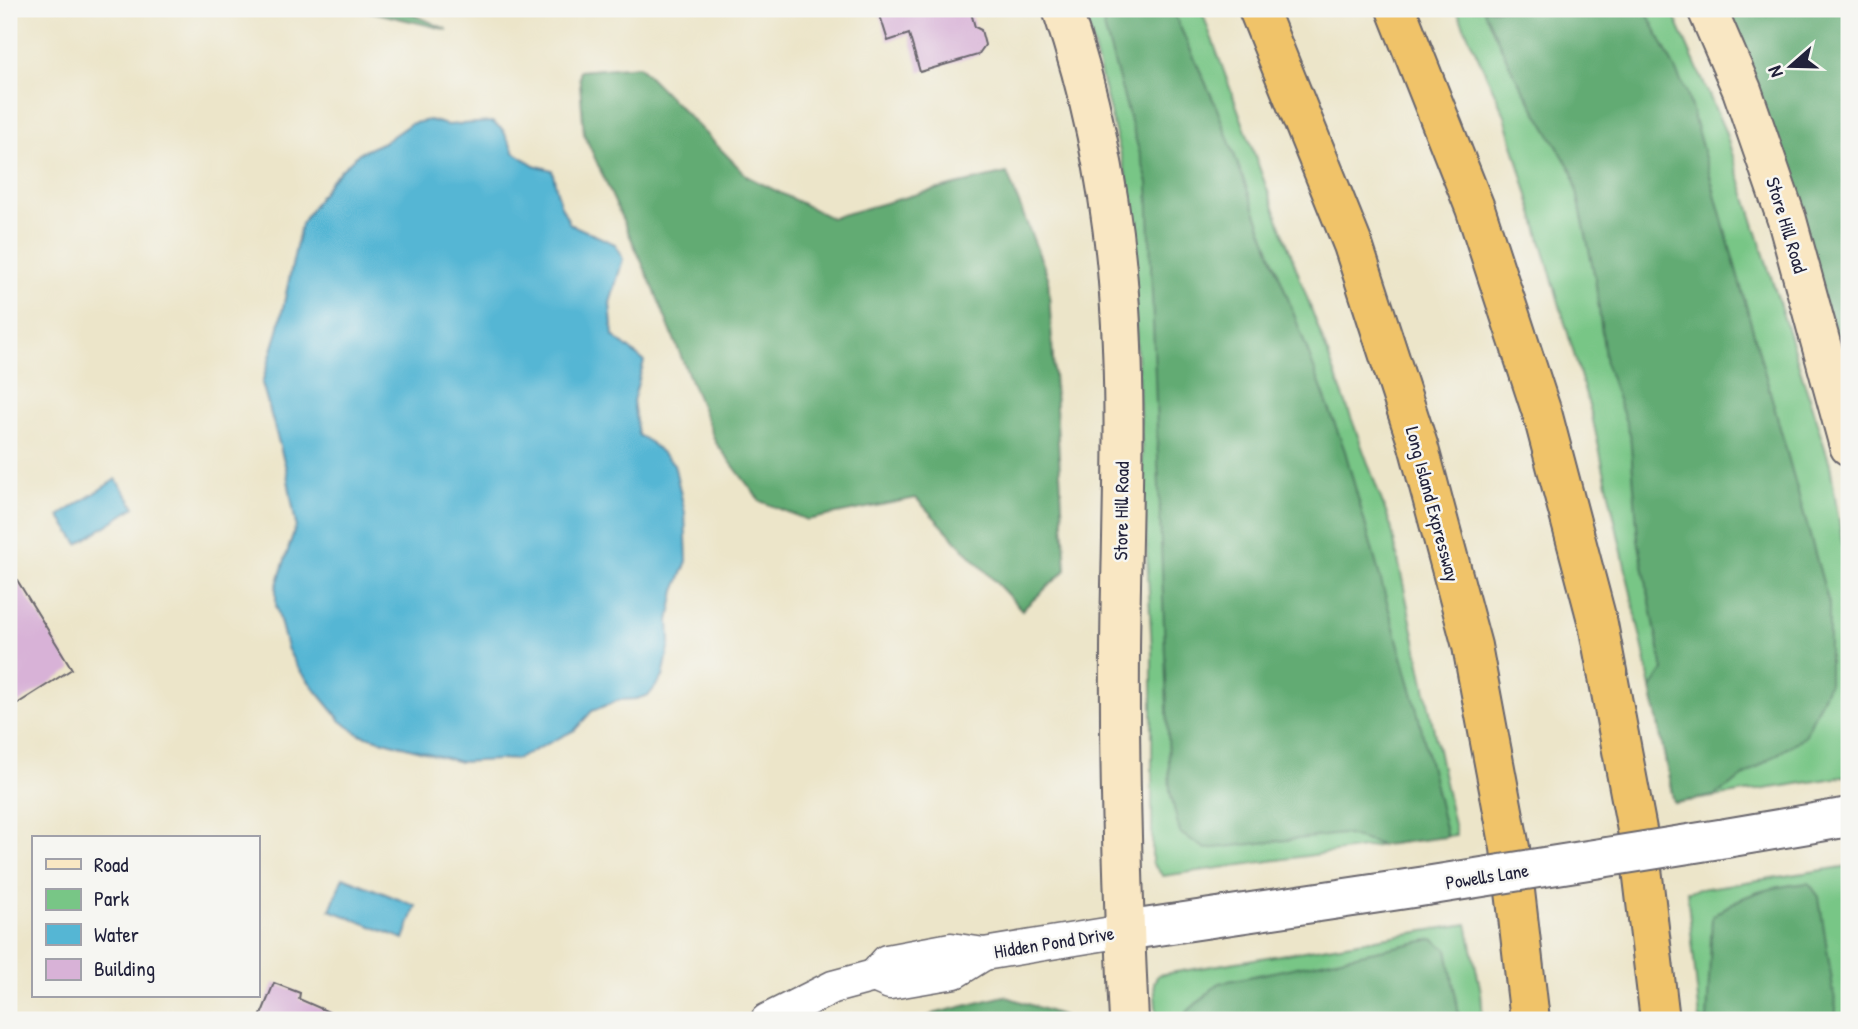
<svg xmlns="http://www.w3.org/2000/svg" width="1858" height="1029" font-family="'Patrick Hand',sans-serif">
<rect width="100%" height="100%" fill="#f6f6f2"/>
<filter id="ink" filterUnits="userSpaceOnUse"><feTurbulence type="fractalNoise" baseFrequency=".0143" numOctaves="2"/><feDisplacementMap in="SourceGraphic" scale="14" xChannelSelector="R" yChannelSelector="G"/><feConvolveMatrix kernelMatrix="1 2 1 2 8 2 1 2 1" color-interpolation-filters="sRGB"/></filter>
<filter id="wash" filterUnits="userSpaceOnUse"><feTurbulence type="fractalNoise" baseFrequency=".00686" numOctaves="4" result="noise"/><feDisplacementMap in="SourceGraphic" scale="28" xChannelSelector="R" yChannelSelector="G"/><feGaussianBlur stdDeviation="1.57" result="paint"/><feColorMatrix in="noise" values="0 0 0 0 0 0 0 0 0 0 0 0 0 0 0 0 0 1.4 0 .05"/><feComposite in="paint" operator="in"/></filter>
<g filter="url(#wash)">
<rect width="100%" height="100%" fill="#ece5c9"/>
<g fill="#78c686" stroke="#4d7460" stroke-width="2">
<path d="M1084,9H1201L1391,526L1456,835L1163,876L1152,863V652L1128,183Z"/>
<path d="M1456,9H1671L1725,131L1830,464L1849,586V776L1674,803L1643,648L1592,416L1504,113Z"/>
<path d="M1849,866V1020H1700L1687,891Z"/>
<path d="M1467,924L1481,992L1483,1020H1157L1154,982L1158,975Z"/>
</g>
<g fill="#62ab73" stroke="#426657" stroke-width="2">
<path d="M360,9H401L448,30Z"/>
<path d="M1099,9H1172L1216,106L1345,451L1418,714L1447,837L1382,845L1343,834L1206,849L1180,833L1170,792L1148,183Z"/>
<path d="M1483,9H1645L1687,93L1829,604V683L1805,736L1714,796L1674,803L1651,688L1663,670L1638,539L1630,434L1606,365L1595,278L1573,173L1514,74Z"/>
<path d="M1707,9H1849V446Z"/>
<path d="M639,66L748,177L831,218L921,193L1007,173L1048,277L1066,570L1022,610L916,498L807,520L760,501L716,443L653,287L584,134L579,71Z"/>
<path d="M1809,883L1819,897L1836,1007V1020H1707L1712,917C1740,894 1772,886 1809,883Z"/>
<path d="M1433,939L1447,949L1460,1020H1185L1187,1012L1219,983Z"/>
<path d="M1004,996L1064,1016L1066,1020H924L933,1014Z"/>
</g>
<g fill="#55b6d4" stroke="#3c6c88" stroke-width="2">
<path d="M429,120L447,125L492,122L503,130L514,152L534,165L552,170L560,204L570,224L615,244L623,259L610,303L613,336L644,361L633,401L638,435L650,442L674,464L685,513L687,561L675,591L669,621L670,643L663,677L649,695L636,699L619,700L592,711L575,730L517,759L460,762L359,734L341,721L297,667L287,648L276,605V588L296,525L286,468L262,383L278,331L301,224L332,179L359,153L384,142L410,124Z"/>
<path d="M116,479L135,507L78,544L59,516Z"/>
<path d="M343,877L416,906L404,939L330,910Z"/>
</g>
<g id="blocks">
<g fill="#d8b2d7">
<path d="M878,9H970L975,27L981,30L985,45L978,55L920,72L909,34L888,41Z"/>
<path d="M9,567L72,669L9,709Z"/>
<path d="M274,983L300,993L299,999L347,1020H259Z"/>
</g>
</g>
</g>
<g filter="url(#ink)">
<use href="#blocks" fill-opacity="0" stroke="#69666d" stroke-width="2"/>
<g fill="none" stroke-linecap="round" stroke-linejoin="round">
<g stroke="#69666d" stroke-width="35">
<g id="minor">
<path d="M951,949L984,954L955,972L890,983L874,976L887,961Z"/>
<path d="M984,954L1124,931"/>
<path d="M767,1020L833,987L874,976"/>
</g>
</g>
<g stroke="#69666d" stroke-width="42">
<g id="tertiary">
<path d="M1726,838L1849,817"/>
<path d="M1124,931L1426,886"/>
</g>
</g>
<g stroke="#69666d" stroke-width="42">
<g id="secondary">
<path d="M1062,9C1093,101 1112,197 1119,294C1128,412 1121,531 1120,649C1119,773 1123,897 1129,1020"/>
<path d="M1707,9L1742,90L1787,220L1849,446"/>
</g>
</g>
<g stroke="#69666d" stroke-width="42">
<g id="motorway">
<path d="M1258,9L1353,245L1418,445L1472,646L1510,848L1530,1020"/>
<path d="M1396,9L1475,208L1543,416L1598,624L1638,835L1660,1020"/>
</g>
</g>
<use href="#minor" stroke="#fff" stroke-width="32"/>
<use href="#tertiary" stroke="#fff" stroke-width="38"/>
<use href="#secondary" stroke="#f9e7c3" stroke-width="38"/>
<use href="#motorway" stroke="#f0c369" stroke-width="38"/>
<g stroke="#69666d" stroke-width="42" stroke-linecap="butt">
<path id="tertiary-bridge" d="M1426,886L1726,838"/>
</g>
<use href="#tertiary-bridge" stroke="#fff" stroke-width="38"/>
</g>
</g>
<g text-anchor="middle" stroke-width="5" stroke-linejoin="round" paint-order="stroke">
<g font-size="19" fill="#22223b" stroke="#f6f6f2">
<text transform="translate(1787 225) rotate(73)" y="7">Store Hill Road</text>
<text transform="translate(1433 504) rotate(75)" y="7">Long Island Expressway</text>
<text transform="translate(1121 511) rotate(-89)" y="7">Store Hill Road</text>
<text transform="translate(1487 876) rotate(-9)" y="7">Powells Lane</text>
<text transform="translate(1054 942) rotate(-9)" y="7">Hidden Pond Drive</text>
</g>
</g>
<rect width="1858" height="1029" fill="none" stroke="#f6f6f2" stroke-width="35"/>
<rect x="32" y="836" width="228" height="161" fill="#f6f6f2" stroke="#a1a1a9" stroke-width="2"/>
<rect x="46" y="859" width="35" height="10" fill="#f9e7c3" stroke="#a1a1a9" stroke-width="2"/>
<text x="94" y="872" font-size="21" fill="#22223b">Road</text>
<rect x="46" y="889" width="35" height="21" fill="#78c686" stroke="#a1a1a9" stroke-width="2"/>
<text x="94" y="906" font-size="21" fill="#22223b">Park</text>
<rect x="46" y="924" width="35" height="21" fill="#55b6d4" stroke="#a1a1a9" stroke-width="2"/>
<text x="94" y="942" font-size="21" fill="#22223b">Water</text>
<rect x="46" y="959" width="35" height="21" fill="#d8b2d7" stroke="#a1a1a9" stroke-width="2"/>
<text x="94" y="976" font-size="21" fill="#22223b">Building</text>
<g transform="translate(1791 66) rotate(250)" stroke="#f6f6f2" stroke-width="5" paint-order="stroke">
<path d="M0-5L12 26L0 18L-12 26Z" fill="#22223b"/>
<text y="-10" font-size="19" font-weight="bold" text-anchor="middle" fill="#22223b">N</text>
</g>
</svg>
